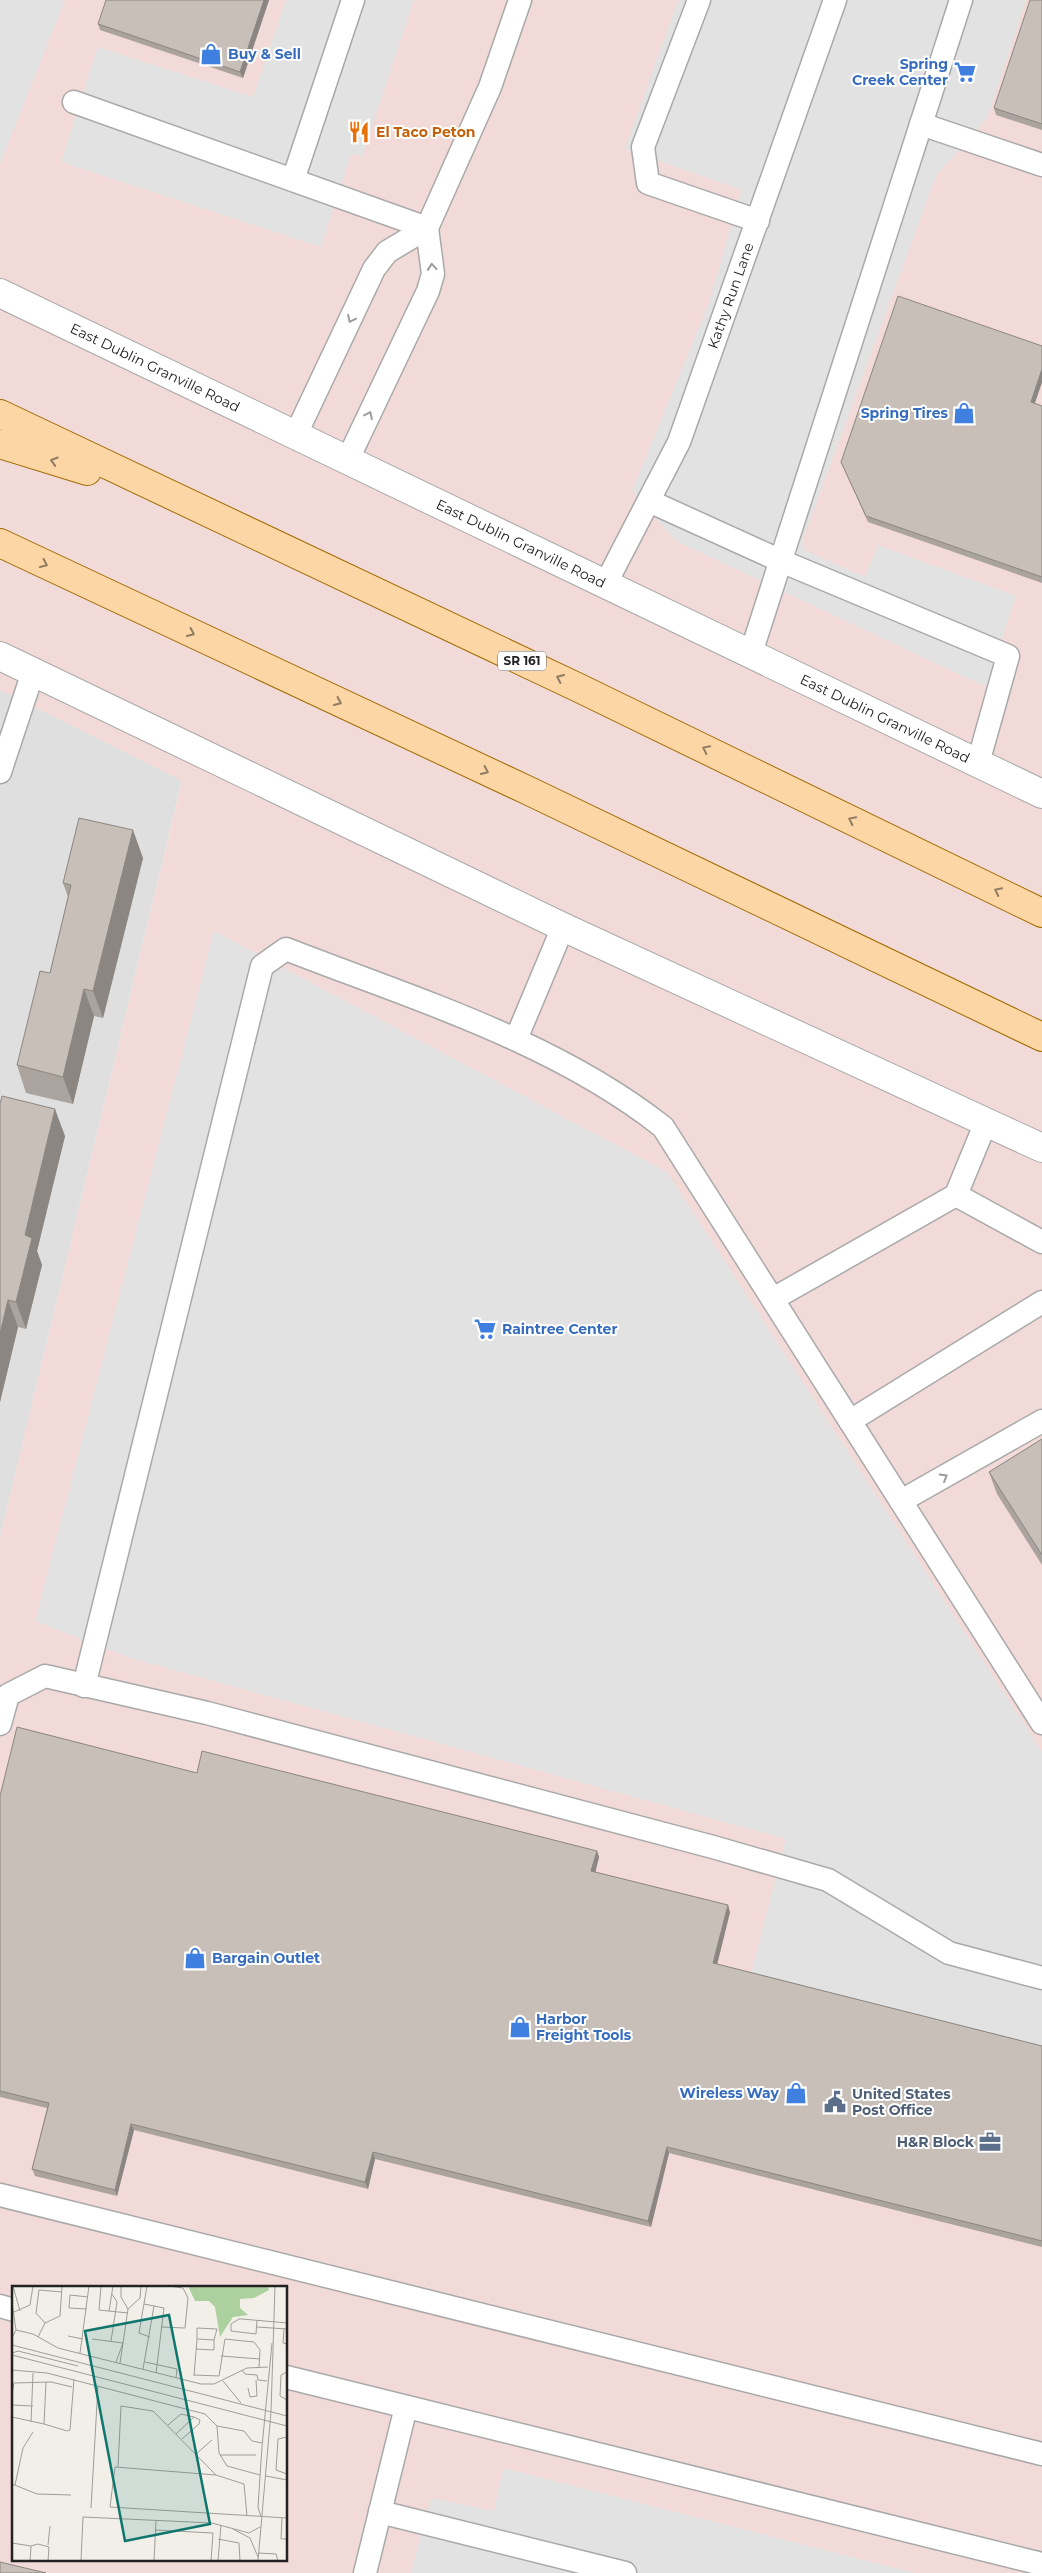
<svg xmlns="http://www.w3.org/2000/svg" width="1042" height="2573" font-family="Montserrat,sans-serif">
<rect width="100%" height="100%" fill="#f2efe9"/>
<path fill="#e0dfdf" d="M0,690L182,780L0,1537Z"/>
<path fill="#f2dad9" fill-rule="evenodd" d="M0,0H1042V2573H0V1537L182,781L0,690ZM14,2287H286V2559H14Z"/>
<g fill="#e2e2e2">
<path d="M0,0H65L0,164Z"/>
<path d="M286,0H414L362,157L351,154L321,247L61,162L98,47L253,97Z"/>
<path d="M678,0H1026L987,118L936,176L802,542L806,551L865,577L878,545L1016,596L986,687L676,541L632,491L708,305L742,190L625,149Z"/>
<path d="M214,931L667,1172L1042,1752V2052L750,1978L786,1839L130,1658L35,1621Z"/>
<path d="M503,2468L915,2573H411L431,2498L494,2511Z"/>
</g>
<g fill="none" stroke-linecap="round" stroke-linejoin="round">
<g stroke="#a9a9a9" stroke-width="25">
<g id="service">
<path d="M699,0L643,147L648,183L758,221"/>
<path d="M74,102L427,228L490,87L520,0"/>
<path d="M921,124L1042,165"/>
<path d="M293,180L353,0"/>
<path d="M296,434L374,269L387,252L427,228L433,274L428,291L348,459"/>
<path d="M649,501L781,561L1008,656L978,763"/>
<path id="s1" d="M606,583L679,442L835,0"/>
<path d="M751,653L961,0"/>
<path d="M0,772L33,672"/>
<path d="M516,1039L563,927"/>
<path d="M956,1195L986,1122"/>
<path d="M773,1299L956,1195L1042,1242"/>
<path d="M850,1421L1042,1302"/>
<path d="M901,1501L1042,1421"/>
<path d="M84,1686L262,966L286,949C414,999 554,1041 663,1127L1042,1723"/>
<path d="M0,1724L8,1695L45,1676L207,1713L713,1847L828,1880L949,1953L1042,1978"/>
<path d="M0,2195L1042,2454"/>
<path d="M0,2306L14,2310"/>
<path d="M286,2377L1042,2564"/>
<path d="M380,2512L625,2573"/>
<path d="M365,2573L406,2407"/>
</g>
</g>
<g stroke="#a9a9a9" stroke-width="30">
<g id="minor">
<path id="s2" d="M0,293L1042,794"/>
<path d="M0,656L563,927L1042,1148"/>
</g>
</g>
<g stroke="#a06b00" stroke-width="30">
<g id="primary">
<path d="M0,414L579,688L1042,913"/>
<path d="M0,444L87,471"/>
<path d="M0,543L529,791L1042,1037"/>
</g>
</g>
<use href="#service" stroke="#fff" stroke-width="22"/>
<use href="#minor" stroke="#fff" stroke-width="28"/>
<use href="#primary" stroke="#fcd6a4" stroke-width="28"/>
</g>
<g fill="#aba49e">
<path d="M269,0L243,78L100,30L98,24Z"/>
<path d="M1042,0V130L996,115L994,108Z"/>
<path d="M1042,346V382L1035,403L1042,406V583L868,522L841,462Z"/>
<path d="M143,858L103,1018L94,1016L73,1104L26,1093L17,1065L50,973L68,897L63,883Z"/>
<path d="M0,1104L65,1136L37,1251L42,1265L26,1329L18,1327L0,1402Z"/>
<path d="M1042,1439V1565L997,1494L989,1472Z"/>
<path d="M197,1773L597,1851L599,1857L595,1872L730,1912L717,1964L1042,2046V2247L669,2153L651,2227L375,2159L368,2189L134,2130L117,2196L35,2176L32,2169L47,2108L0,2097V1796Z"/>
</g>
<g fill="#8b8681">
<path d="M264,0H269L243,78L240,72Z"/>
<path d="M1042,369V382L1033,408L1031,402Z"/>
<path d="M133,830L143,858L103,1018L93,991Z"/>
<path d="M84,989L94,1016L73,1104L63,1077Z"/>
<path d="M55,1109L65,1136L37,1251L42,1265L26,1329L16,1302L25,1235Z"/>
<path d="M8,1300L18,1327L0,1402V1334Z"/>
<path d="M597,1851L599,1857L594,1878L591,1871Z"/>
<path d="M728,1905L730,1912L716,1969L713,1963Z"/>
<path d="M131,2124L134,2130L117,2196L115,2190Z"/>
<path d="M667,2147L669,2153L651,2227L648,2221Z"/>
<path d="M373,2152L375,2159L368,2189L365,2182Z"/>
</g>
<g fill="#c7bfb8" stroke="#8b8681">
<path d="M106,0H264L240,72L98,24Z"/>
<path d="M1030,0H1042V124L994,108Z"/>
<path d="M898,296L1042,346V369L1031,402L1042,406V577L866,516L841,462Z"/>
<path d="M79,818L133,830L93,991L84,989L63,1077L17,1065L40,971L50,973L71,885L63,883Z"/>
<path d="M2,1096L55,1109L25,1235L32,1238L16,1302L8,1300L0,1334V1104Z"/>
<path d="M1042,1439V1555L989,1472Z"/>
<path d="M17,1727L197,1773L202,1751L597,1851L591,1871L728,1905L713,1963L1042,2046V2241L667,2147L648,2221L373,2152L365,2182L131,2124L115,2190L32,2169L49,2103L0,2091V1796Z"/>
<path d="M0,2562L46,2573H0Z"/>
</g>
<defs><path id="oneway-chevron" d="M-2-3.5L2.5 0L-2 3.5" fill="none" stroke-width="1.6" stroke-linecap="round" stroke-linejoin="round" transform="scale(1.25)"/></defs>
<g stroke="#9c9c9c">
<use href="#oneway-chevron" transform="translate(432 267) rotate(-95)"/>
<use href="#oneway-chevron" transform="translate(351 319) rotate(115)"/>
<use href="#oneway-chevron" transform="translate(369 415) rotate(-65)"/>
<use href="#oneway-chevron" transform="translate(944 1477) rotate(-30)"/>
</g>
<g stroke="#8f7c63">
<use href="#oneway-chevron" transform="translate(54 461) rotate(-163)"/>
<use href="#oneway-chevron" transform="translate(44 564) rotate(25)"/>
<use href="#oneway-chevron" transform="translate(191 633) rotate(25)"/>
<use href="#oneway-chevron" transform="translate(560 678) rotate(-155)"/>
<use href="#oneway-chevron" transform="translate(338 702) rotate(25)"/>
<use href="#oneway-chevron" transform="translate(706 749) rotate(-154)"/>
<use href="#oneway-chevron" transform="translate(485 771) rotate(25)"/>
<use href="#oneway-chevron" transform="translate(852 820) rotate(-154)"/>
<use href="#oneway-chevron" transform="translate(998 891) rotate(-154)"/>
</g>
<defs>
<g id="shop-bare" transform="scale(1.725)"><path d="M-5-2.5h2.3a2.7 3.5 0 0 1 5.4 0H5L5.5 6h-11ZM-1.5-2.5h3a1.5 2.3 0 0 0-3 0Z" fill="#3f7fe0" stroke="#fff" stroke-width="2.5" paint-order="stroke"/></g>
<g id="supermarket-bare" transform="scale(1.725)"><path d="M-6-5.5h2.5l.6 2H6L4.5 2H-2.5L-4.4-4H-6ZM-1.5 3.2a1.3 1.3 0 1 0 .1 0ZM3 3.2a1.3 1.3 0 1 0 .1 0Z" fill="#3f7fe0" stroke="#fff" stroke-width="2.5" paint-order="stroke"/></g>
<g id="restaurant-bare" transform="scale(1.725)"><path d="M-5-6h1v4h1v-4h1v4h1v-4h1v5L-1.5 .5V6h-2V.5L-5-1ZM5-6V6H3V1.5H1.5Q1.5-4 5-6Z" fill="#e8710a" stroke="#fff" stroke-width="2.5" paint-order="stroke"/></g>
<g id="civic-bare" transform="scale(1.725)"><path d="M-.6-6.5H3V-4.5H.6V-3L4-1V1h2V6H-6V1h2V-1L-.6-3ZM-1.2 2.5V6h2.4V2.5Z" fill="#5c6f8a" stroke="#fff" stroke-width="2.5" paint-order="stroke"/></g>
<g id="office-bare" transform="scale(1.725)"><path d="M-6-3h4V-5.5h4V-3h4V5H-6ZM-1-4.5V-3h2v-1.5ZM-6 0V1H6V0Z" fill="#5c6f8a" stroke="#fff" stroke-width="2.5" paint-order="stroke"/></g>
</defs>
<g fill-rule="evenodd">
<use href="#shop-bare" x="211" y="54"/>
<use href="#supermarket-bare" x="965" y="72"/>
<use href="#restaurant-bare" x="359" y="132"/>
<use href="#shop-bare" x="964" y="413"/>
<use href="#supermarket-bare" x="485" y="1329"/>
<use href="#shop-bare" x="195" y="1958"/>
<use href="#shop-bare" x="520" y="2027"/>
<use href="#shop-bare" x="796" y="2093"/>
<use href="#civic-bare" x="835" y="2102"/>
<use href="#office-bare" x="990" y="2142"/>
</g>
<g text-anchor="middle" stroke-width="4" stroke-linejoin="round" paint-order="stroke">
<rect fill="#fff" stroke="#646464" stroke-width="1" x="498" y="651.5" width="48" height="19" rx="4"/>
<g font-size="12" font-weight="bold" fill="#222">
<text x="522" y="665">SR 161</text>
</g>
<g font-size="14" font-weight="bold" fill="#366cbe" stroke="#fff" text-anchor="start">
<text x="228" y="59">Buy &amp; Sell</text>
<text x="948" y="69" text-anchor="end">Spring<tspan x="948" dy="16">Creek Center</tspan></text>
<text x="948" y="418" text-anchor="end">Spring Tires</text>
<text x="502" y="1334">Raintree Center</text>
<text x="212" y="1963">Bargain Outlet</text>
<text x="536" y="2024">Harbor<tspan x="536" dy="16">Freight Tools</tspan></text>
<text x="779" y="2098" text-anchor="end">Wireless Way</text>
</g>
<g font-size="14" font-weight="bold" fill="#c56008" stroke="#fff" text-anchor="start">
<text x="376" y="137">El Taco Peton</text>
</g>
<g font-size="14" fill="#222" stroke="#fff">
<text dy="5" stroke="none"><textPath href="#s1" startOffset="314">Kathy Run Lane</textPath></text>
<text dy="5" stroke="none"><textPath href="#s2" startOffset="172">East Dublin Granville Road</textPath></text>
<text dy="5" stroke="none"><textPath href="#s2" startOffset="578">East Dublin Granville Road</textPath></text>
<text dy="5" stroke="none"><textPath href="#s2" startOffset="982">East Dublin Granville Road</textPath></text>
</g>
<g font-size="14" font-weight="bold" fill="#4e5e75" stroke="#fff" text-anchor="start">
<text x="852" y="2099">United States<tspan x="852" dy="16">Post Office</tspan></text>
<text x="974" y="2147" text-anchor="end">H&amp;R Block</text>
</g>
</g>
<g transform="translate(12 2286)">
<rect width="275" height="275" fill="#f2efe9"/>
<path d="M176,0H256L257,4L242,12L228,13V22L236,29L221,31L208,51L203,21L197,15H183Z" fill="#add19e"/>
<path fill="none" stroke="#9f9d99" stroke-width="1" d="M1,0L8,25M89,0L87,24L116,27M109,0V11L116,23M135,0L127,47L138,51M0,17L4,44L0,52M132,18L152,22L144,87M75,23L57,22L58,9L76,11M97,25L101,0M2,26L18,19L21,0M245,34L244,48L219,45V38L227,33H230L275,37M33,37L24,27L27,4L50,6M149,41L173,42L176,12L171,2L157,0M245,41L275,43M272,43L271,57L275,58M4,44L21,48L46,62L189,98H202L235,82L256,81M56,50L71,53M26,51L33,37L48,30L50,0M80,53L111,57L116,23L128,12L129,0M99,55L105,16L100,8M0,59L275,130M184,63L202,64V54M0,67L6,65L66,80M68,67L77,0M0,69L275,140M209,70L248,73M104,76L111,57L108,77M133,76L165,83L164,92M131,83L142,20M0,84L35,87L193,128L205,140L207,167L215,180L248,189M230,84L233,88L245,89L246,94L255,95M275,86L269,89L268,110L275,114M182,89L207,90L213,53L242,56L248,64L247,81M182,90L185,53V42L205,43L202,54L185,53M211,95L229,117M34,96L32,138L55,145L58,144L62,93M236,102L238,111L245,110L244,94M0,108L2,97L39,96L60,101M0,119L21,120M0,131L32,138M19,136L21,87M156,139L169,128L182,131L164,148M205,140L232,145L240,155L250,157M275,151L266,153L264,184L275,188M170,153L187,138L188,134L182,131M184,168L200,154M208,169H244M106,181L109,120L141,125L204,189L232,198L235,230M204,189L103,181L98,221L275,232M254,190L275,194M0,198L25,208L59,209M3,199L11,162L21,146M79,222L86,100M249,231L246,221L250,161L260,57M270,232L269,253H275M221,243L238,252L246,271M143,244L201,247L199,275M206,253L227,257L228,275M0,257L19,260M36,259L38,240M246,267L264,268L266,275M18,275L19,260L26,258L37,261L36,275M69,275L71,231L200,237L237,247L248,241M142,275L144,235M206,275L209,239M246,275L259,126L263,0"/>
<path fill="#0f766e" fill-opacity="0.15" stroke="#0f766e" stroke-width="2.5" d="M157,29L198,238L113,255L73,45Z"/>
<rect width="275" height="275" fill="none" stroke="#222" stroke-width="2.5"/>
</g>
</svg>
